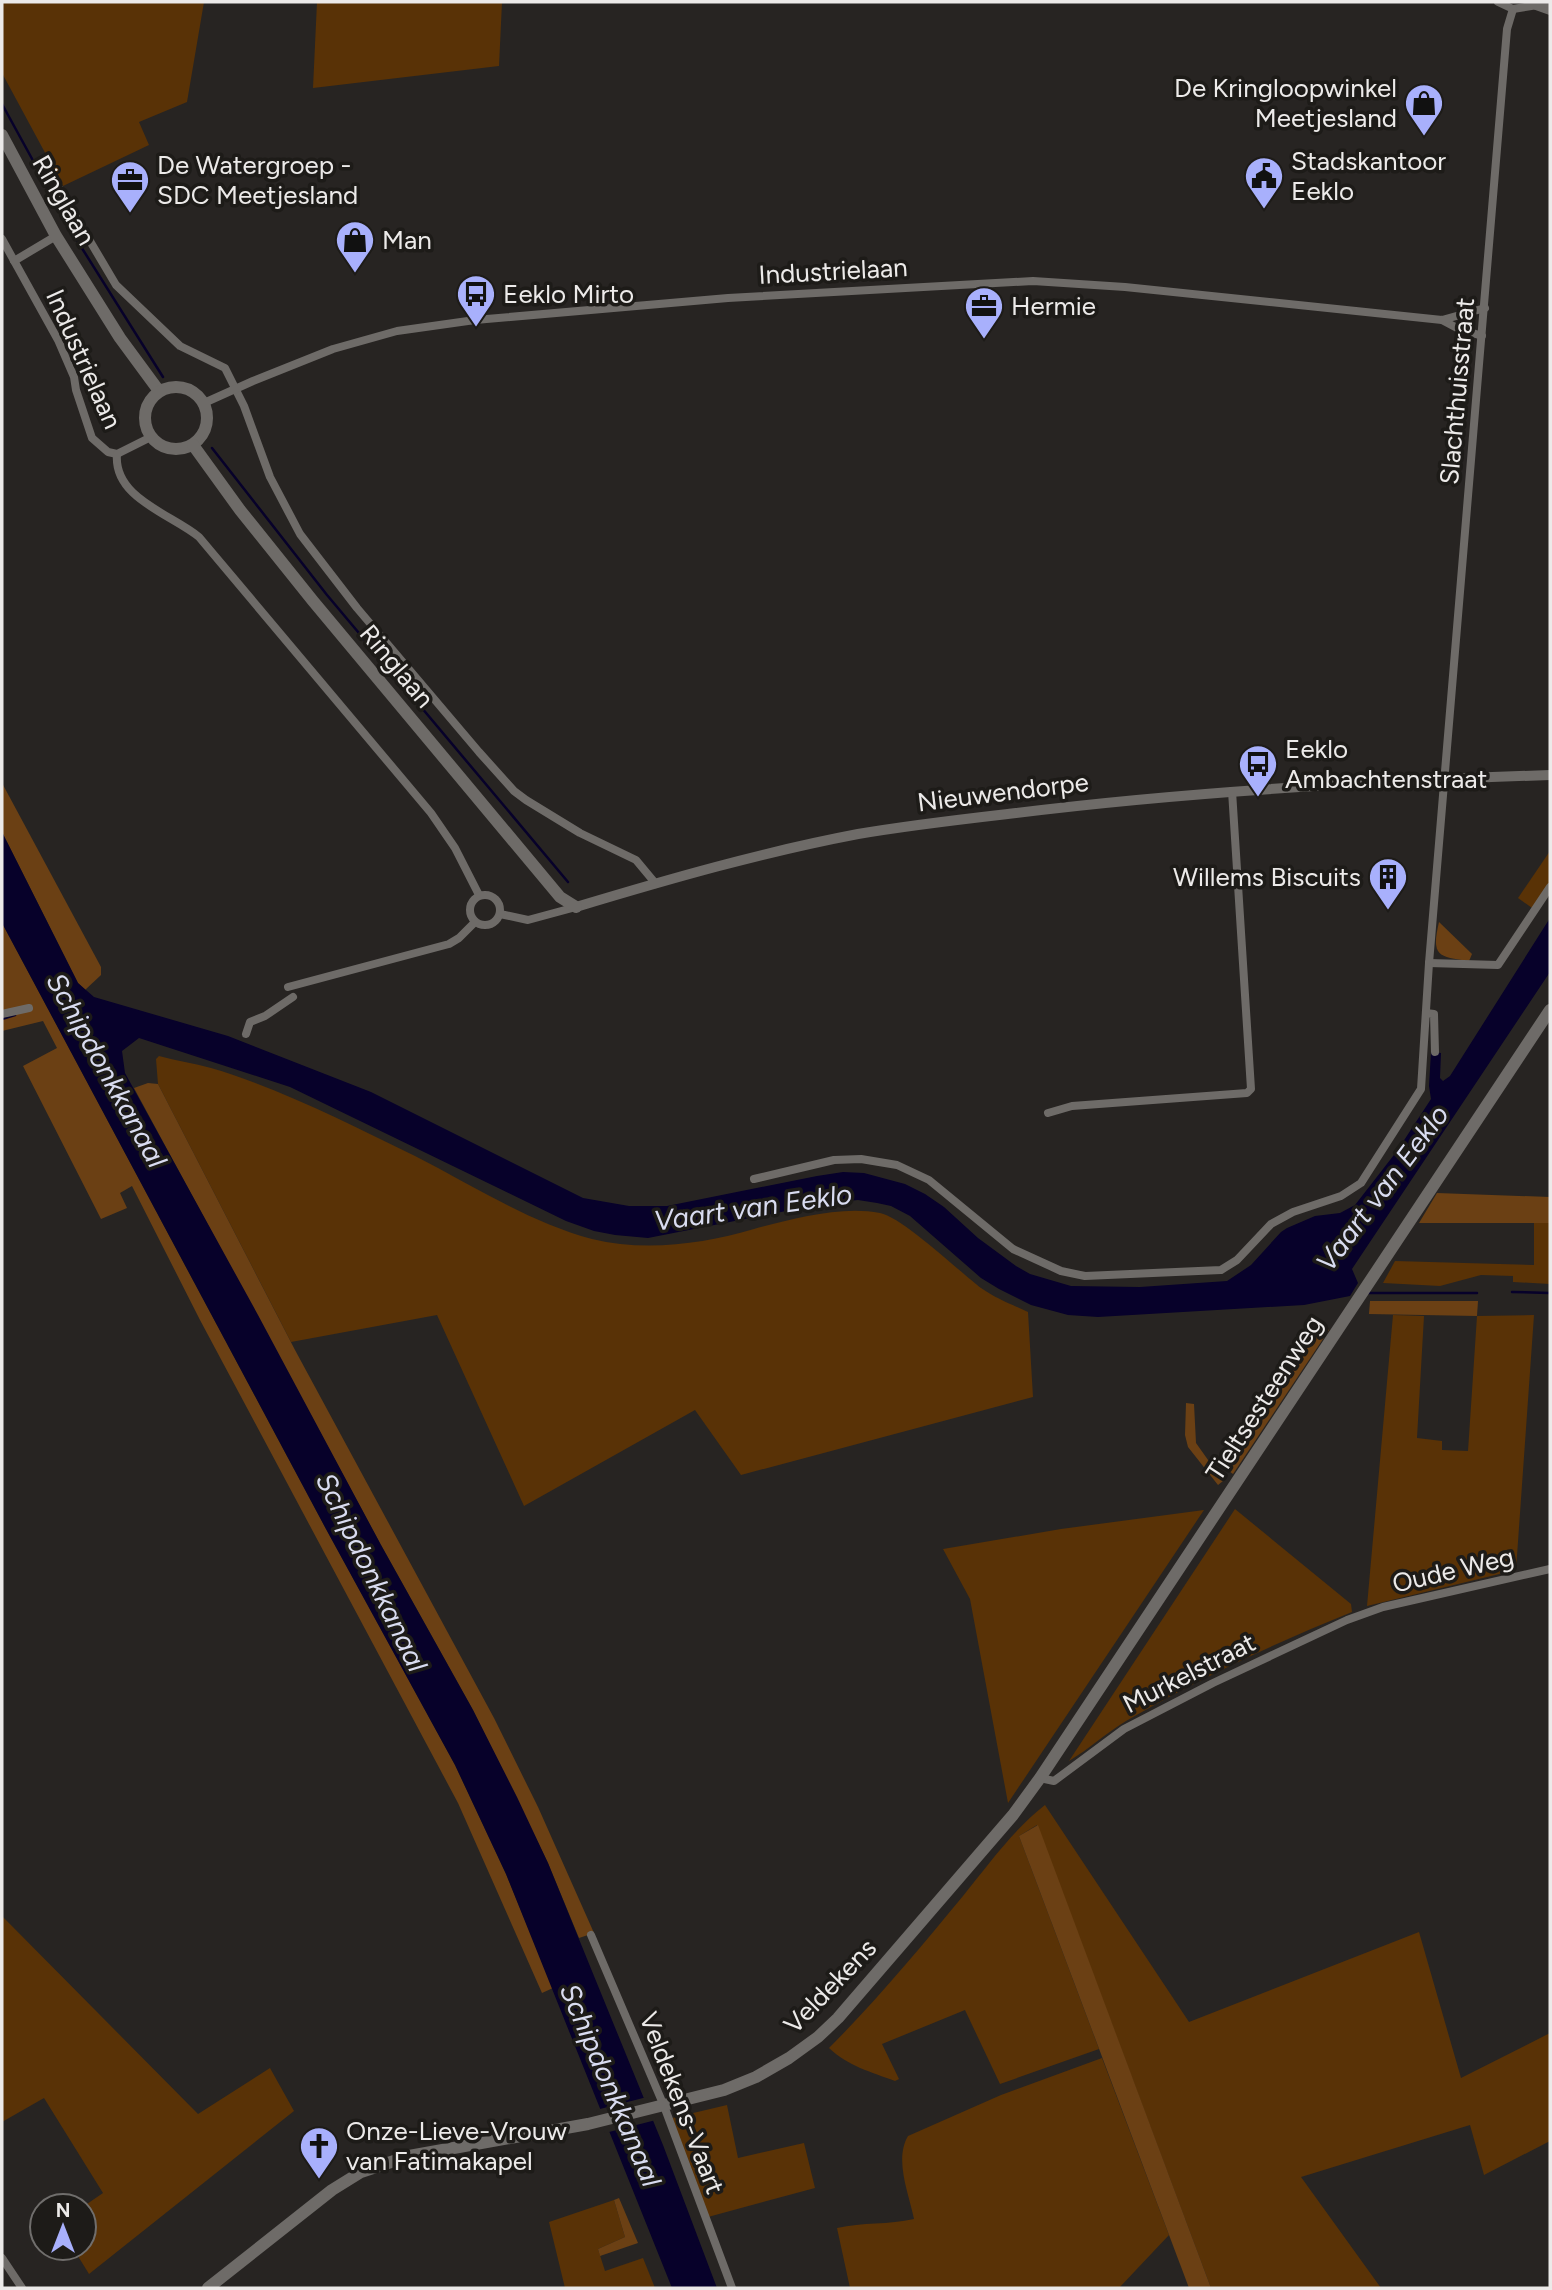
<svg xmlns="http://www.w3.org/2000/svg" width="1552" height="2290" font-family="Figtree,sans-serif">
<rect width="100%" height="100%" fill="#272422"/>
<g fill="#593206">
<path d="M2,2H204L187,102L139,122L149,145L63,186L2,73Z"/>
<path d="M317,2H502L499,66L313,88Z"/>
<path d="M1550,851V887L1535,910L1518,898Z"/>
<path d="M159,1056C176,1061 194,1063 211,1068C277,1087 352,1125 415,1156C472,1185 529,1222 592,1239C645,1252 703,1244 754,1229C791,1219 842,1205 880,1213C902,1217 960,1272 981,1288C995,1298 1013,1305 1028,1312L1033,1397L741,1475L695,1410L524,1506L437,1315L291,1342L158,1084L156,1059Z"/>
<path d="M1534,1223H1550V1284L1513,1282V1276L1481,1275L1440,1286L1383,1283L1395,1261L1534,1265Z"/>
<path d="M1393,1315L1424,1316L1417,1438L1442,1441V1450L1468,1451L1477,1316L1534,1315L1516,1570L1367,1606Z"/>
<path d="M1235,1509L1351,1604L1352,1612C1275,1643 1198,1679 1126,1721C1106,1733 1089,1749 1069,1761Z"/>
<path d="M1204,1510L1008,1803L970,1599L943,1549L1061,1529Z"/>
<path d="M1045,1805L1189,2022L1419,1932L1461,2078L1550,2033V2141L1484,2175L1470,2125L1301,2177L1381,2288H1211L1037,1825L1019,1836L1099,2049L1000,2084L965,2010L882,2044L899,2079L895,2081C871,2072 848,2066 829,2048C877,2000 920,1948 963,1896C989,1864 1013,1830 1045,1805Z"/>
<path d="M2,1916L198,2114L270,2068L294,2111L89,2274L73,2248H84V2206L103,2193L44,2098L2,2122Z"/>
<path d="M1102,2058L1169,2235L1119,2288H850L837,2228C862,2222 889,2225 914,2219C909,2194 894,2160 908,2136L1001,2095Z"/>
<path d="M727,2105L738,2158L804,2143L815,2188L708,2217L672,2118Z"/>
<path d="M614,2200L625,2237L598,2249L605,2271L643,2258L655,2288H565L549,2222Z"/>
</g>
<g fill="#6b4014">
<path d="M2,783L101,967V975L85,990L78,983L2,832Z"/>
<path d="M1439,922L1472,954L1469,961C1438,957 1431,956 1439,922Z"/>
<path d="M2,923L326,1529L455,1765L506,1874L553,1988L542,1993L458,1803L200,1320L132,1186L120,1193L127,1208L101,1219L23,1066L57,1048L43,1021L2,1031Z"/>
<path d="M148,1083L158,1084L295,1350L494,1718L538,1807L594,1933L579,1938L548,1863L473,1710L381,1545L134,1088Z"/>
<path d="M1437,1193L1550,1197V1223H1419Z"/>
<path d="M1370,1301H1478L1477,1316L1369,1314Z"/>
<path d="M1322,1326L1329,1330L1233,1474L1226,1469Z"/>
<path d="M1186,1403L1194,1404L1196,1443L1223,1481L1218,1485L1188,1447L1185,1435Z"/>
<path d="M1038,1825L1211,2288H1189L1019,1836Z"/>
<path d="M619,2198L638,2243L600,2256L598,2249L625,2237L614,2200Z"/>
</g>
<path fill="#07012a" d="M2,832L78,983L94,997L228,1036L371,1092L583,1198L629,1206H667L817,1176L843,1172L864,1173L905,1184L925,1194L944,1207L978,1238L1016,1266L1030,1274L1071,1286L1140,1287L1227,1281L1251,1265L1281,1232L1287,1228L1315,1216L1340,1213L1355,1205L1397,1151L1431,1099L1429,1086L1431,1052L1441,1053L1440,1078L1443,1081L1450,1076L1550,918V972L1352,1269L1358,1283L1350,1296L1304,1305L1098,1317L1068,1315L1031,1305L999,1289L981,1278L910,1216L891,1206L877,1203L858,1200L827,1203L648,1238L615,1235L594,1231L566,1221L290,1087L139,1038L122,1051L125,1073L258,1315L381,1545L473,1710L517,1797L548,1863L594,1976L663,2145L717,2288H672L506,1874L455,1765L326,1529L2,923Z"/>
<path fill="#272422" d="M647,2097L656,2120L605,2133L596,2110Z"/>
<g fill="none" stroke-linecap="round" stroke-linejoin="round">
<g stroke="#07012a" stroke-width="2.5">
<path d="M2,104L65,219"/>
<path d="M73,234L163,377"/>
<path d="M212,448L327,595L568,882"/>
<path d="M2,1019L15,1015"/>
<path d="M1512,1292L1550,1293"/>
<path d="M1365,1293H1477"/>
</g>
<g stroke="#6e6b68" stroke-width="8">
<path d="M1498,2L1513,9"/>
<path d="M1536,6L1550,11"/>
<path d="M1513,9L1550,3"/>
<path d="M58,187L116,285L180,346L225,368L244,406L270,477L300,534L357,608L479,752L514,791L526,800L580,833L636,860L656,884"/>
<path d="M2,239L58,340L74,377L76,390L92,438L108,452L117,454L151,437"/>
<path d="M14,261L56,236"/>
<path d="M1442,320L1457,328L1482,336"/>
<path d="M204,403L253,381L333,349L397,331L475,320L728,298L1033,281L1125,287L1442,320L1485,308"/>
<path d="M117,454C113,498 171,514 199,537L431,813L455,848L479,895"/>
<circle cx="485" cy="910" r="15"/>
<path d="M500,914L528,920L576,907"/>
<path d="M1429,963L1498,965L1550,887"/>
<path d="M288,987L449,944L459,938L475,922"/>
<path d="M1426,1013L1434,1014L1435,1052"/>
<path d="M2,1014L29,1008"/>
<path d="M246,1034L250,1022L265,1016L293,997"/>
<path d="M1048,1113L1072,1106L1247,1093L1251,1089L1232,791"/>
<path d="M754,1179L834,1160L861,1159L897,1165L929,1180L1013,1249L1061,1271L1085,1276L1221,1270L1237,1260L1271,1224L1293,1212L1341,1196L1361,1183L1421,1089L1429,963L1507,29L1513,9"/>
<path d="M1040,1778L1054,1781L1124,1729L1213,1683L1347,1620L1383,1607L1550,1569"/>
<path d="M591,1935L664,2106L732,2288"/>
<path d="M2,2258L22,2288"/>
</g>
<path stroke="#6e6b68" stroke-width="10" d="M576,907C669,879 763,852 858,834C910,825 964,819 1016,813C1193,791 1372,781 1550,775"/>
<g stroke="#6e6b68" stroke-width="12">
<path d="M2,135L56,236L120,338L159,391"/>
<circle cx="176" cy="418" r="31"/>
<path d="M193,445L240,510L313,601L560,897L576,907"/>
<path d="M208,2288L332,2190L361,2172L409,2156L588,2124L724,2090L756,2077L789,2058L818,2037L838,2018L1013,1815L1040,1778L1550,1010"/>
</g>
</g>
<defs>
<g id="shop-pin" transform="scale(2.0125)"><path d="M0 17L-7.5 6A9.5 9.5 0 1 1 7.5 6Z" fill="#a8b0fc" stroke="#1d1b18"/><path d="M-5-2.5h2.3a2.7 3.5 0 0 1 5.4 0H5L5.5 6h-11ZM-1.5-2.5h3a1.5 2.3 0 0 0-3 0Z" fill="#111"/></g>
<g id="civic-pin" transform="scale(2.0125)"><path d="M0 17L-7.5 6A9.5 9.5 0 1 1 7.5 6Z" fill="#a8b0fc" stroke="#1d1b18"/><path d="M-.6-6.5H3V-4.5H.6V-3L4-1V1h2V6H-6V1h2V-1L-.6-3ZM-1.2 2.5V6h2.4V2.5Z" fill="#111"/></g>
<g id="office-pin" transform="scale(2.0125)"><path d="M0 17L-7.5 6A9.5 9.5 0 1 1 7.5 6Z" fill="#a8b0fc" stroke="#1d1b18"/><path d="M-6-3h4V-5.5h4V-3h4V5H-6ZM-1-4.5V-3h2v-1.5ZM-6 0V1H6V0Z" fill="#111"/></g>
<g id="bus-pin" transform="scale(2.0125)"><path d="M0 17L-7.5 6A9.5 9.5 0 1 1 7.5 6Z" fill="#a8b0fc" stroke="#1d1b18"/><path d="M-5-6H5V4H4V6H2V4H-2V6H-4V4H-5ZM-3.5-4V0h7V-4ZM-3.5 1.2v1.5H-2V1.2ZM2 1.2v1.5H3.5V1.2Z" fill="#111"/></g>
<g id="building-pin" transform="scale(2.0125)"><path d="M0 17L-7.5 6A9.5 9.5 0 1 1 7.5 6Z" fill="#a8b0fc" stroke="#1d1b18"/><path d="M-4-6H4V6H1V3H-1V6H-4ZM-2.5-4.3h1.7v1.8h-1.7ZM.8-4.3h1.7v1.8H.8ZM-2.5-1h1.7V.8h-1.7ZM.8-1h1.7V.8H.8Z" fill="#111"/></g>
<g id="church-pin" transform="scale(2.0125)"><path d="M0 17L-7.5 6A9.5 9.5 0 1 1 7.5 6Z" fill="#a8b0fc" stroke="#1d1b18"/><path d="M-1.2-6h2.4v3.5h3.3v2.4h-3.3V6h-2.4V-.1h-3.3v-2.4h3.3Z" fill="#111"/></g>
</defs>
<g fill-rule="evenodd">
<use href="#shop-pin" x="1424" y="103"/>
<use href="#civic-pin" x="1264" y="176"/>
<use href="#office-pin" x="130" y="180"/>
<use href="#shop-pin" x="355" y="240"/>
<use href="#bus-pin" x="476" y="294"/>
<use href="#office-pin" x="984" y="306"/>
<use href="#bus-pin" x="1258" y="764"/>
<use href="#building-pin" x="1388" y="877"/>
<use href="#church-pin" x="319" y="2146"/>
</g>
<g text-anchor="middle" stroke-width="7" stroke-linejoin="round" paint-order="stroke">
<g font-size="26" fill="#eceae9" stroke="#1d1b18" text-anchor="start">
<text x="1397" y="97" text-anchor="end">De Kringloopwinkel<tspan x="1397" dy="30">Meetjesland</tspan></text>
<text x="1291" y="170">Stadskantoor<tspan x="1291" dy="30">Eeklo</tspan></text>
<text x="157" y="174">De Watergroep -<tspan x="157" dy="30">SDC Meetjesland</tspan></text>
<text x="382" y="249">Man</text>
<text x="503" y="303">Eeklo Mirto</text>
<text x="1011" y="315">Hermie</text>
<text x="1285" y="758">Eeklo<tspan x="1285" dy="30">Ambachtenstraat</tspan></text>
<text x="1361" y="886" text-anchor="end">Willems Biscuits</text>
<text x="346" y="2140">Onze-Lieve-Vrouw<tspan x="346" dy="30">van Fatimakapel</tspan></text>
</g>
<g font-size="26" fill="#eceae9" stroke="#1d1b18">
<text transform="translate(64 200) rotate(60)" y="9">Ringlaan</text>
<text transform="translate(833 271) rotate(-3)" y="9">Industrielaan</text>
<text transform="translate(84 359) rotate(66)" y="9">Industrielaan</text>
<text transform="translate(1457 391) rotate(-85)" y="9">Slachthuisstraat</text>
<text transform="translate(397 666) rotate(50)" y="9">Ringlaan</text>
<text transform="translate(1003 792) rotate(-7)" y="9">Nieuwendorpe</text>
<text transform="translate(1264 1398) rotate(-57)" y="9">Tieltsesteenweg</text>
<text transform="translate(1453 1570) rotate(-13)" y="9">Oude Weg</text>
<text transform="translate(1189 1673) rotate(-27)" y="9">Murkelstraat</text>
<text transform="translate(830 1986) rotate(-46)" y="9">Veldekens</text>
<text transform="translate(682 2103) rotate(69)" y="9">Veldekens-Vaart</text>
</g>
<g font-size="28" font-style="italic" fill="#d9dcf0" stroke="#1d1b18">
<text transform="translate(107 1070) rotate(61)" y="10">Schipdonkkanaal</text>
<text transform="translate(1382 1188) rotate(-53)" y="10">Vaart van Eeklo</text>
<text transform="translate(753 1207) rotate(-8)" y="10">Vaart van Eeklo</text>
<text transform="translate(372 1572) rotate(64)" y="10">Schipdonkkanaal</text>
<text transform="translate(611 2085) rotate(67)" y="10">Schipdonkkanaal</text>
</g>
</g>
<rect width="1552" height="2290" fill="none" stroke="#eceae9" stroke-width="7"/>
<g transform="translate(63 2227)"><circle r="33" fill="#1d1b18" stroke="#706e6c" stroke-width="2"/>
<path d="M0-5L12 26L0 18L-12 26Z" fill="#a8b0fc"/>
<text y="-10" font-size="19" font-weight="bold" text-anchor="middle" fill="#eceae9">N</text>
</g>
</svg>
